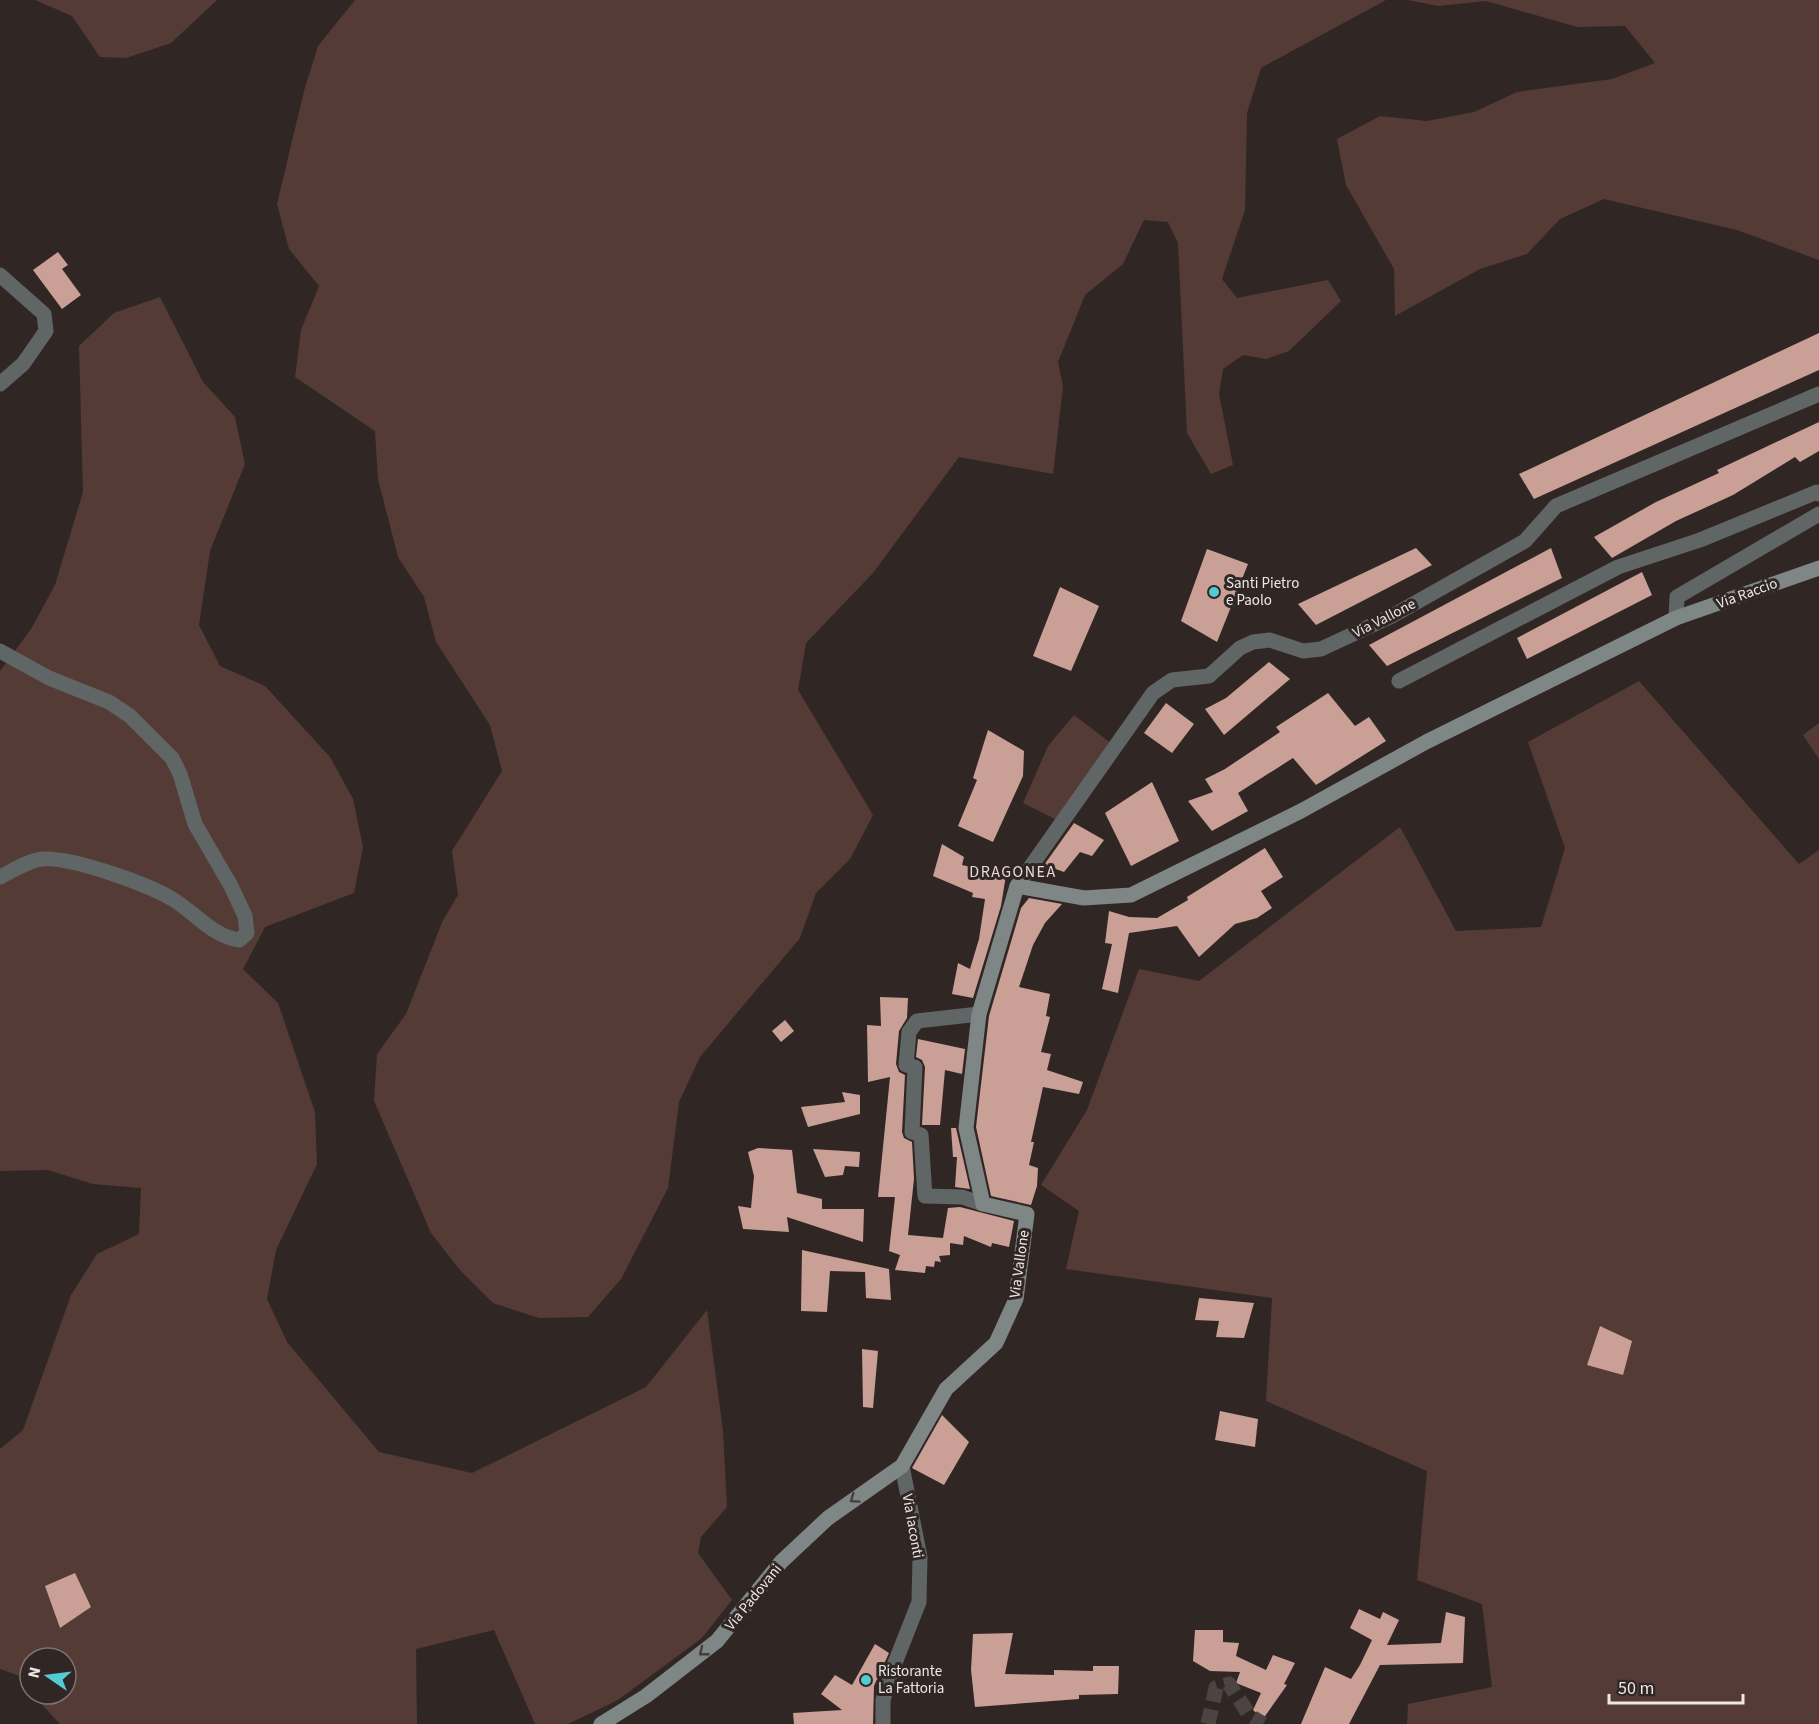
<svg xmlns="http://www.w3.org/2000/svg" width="1819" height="1724" font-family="'Source Sans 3',sans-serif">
<rect width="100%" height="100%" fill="#302725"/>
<g fill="#543b35">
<path d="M35,0H217L171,43L126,58L100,57L72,16Z"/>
<path d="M355,0H1386L1261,68L1247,113L1245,210L1222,279L1237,298L1328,280L1341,301L1289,351L1266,359L1243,355L1223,369L1219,394L1233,465L1211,474L1187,433L1178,243L1168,222L1144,220L1123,264L1085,295L1058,362L1063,386L1053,474L959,457L873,573L806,643L798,690L873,815L850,859L816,893L800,938L700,1057L679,1102L668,1188L621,1279L588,1317L539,1318L493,1303L460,1270L431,1233L374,1101L377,1054L406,1014L443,920L458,895L452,851L502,771L490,725L436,642L424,597L398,557L378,479L375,431L295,377L301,330L319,286L289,249L277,204L304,91L318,46Z"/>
<path d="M1408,0H1819V260L1737,230L1604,199L1560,219L1527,254L1480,269L1395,316L1394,269L1346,185L1337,139L1380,116L1427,121L1474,112L1517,92L1612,79L1655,63L1625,26L1577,27L1486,1L1438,6Z"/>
<path d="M160,297L203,382L235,417L245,464L210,551L199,625L220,666L265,686L330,757L353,799L363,847L354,893L265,927L243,969L278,1003L315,1112L317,1164L276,1250L267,1299L287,1342L379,1452L472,1473L646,1387L707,1310L723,1431L727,1507L701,1537L698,1553L732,1600L702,1638L618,1700L568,1724H535L494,1630L416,1649L417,1724H60L32,1694H66V1658H30V1687L28,1679L0,1669V1449L23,1430L71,1295L97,1254L139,1234L141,1188L93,1184L48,1170L0,1171V671L31,629L55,585L83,492L79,346L114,313Z"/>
<path d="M1639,681L1799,864L1819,850V1724H1407L1408,1704L1492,1687L1482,1604L1417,1580L1427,1471L1266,1401L1272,1298L1066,1269L1079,1211L1041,1185L1087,1110L1139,969L1199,981L1400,827L1456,931L1541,927L1565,848L1528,742Z"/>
<path d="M1074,715L1112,744L1059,821L1023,803L1048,746Z"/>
<path d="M1819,723V759L1803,735Z"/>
</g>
<g fill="#ca9f95">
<path d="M58,252L68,265L62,269L81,295L62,309L33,270Z"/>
<path d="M1819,333V370L1534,499L1519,474Z"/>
<path d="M1819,422V451L1800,462L1795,457L1733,495L1676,521L1612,558L1594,537L1656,502L1719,473L1717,470Z"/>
<path d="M1416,548L1432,565L1316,625L1298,604Z"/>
<path d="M1551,548L1562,578L1387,666L1369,645Z"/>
<path d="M1207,549L1248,564L1217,642L1181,621Z"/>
<path d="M1642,572L1652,595L1527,659L1517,638Z"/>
<path d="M1060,587L1099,606L1071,671L1033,656Z"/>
<path d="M1269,662L1290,679L1224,735L1205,709L1226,698Z"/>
<path d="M1328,693L1355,726L1369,717L1386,741L1316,785L1293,758L1238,793L1248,811L1212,831L1188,801L1213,792L1205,779L1225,769L1280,732L1276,727Z"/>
<path d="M1166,703L1194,724L1172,753L1144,733Z"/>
<path d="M988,730L1024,751L1023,776L993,842L958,826L977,780L973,778Z"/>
<path d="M1152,782L1179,841L1131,866L1105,813Z"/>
<path d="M1074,823L1104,840L1092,856L1080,852L1064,872L1044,865Z"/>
<path d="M942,844L964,857L962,865L1006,875L1001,906L973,998L952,994L958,963L970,969L979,939L985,899L972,897L973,893L933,876Z"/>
<path d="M1265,848L1283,877L1261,891L1272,908L1257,918L1235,924L1199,957L1177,926L1129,933L1118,993L1102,989L1112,944L1105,943L1109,911L1129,917L1157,918L1188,900L1187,897Z"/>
<path d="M1029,898L1062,904L1045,923L1033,945L1019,987L1050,994L1046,1016L1050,1017L1041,1052L1051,1054L1047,1070L1083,1082L1079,1094L1043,1087L1031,1142H1034L1029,1165L1038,1168L1037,1186L1031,1205L991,1196L976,1127L989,1016L1021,908Z"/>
<path d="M880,997L908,998L907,1018L899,1031L896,1064L899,1072L905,1075L902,1132L904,1138L912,1142L914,1179L908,1235L943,1238L948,1208L960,1207L1014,1221L1009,1247L992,1243L991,1247L964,1236L963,1245L950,1243V1255L939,1256L941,1262L935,1261L934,1267L926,1266L925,1273L895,1270L900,1255L889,1251L895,1197H878L890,1077L868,1082L867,1025L881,1026Z"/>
<path d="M785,1020L794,1031L781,1042L772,1031Z"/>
<path d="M918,1039L965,1049L962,1074L945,1070L940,1125H922L925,1067L922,1060L916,1057Z"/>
<path d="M842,1092L860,1095V1114L808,1127L801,1107L845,1102Z"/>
<path d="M951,1128H956L970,1189L955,1187L957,1157H953Z"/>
<path d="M758,1148L792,1150L797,1193L822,1199V1209H864L863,1242L787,1217L789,1232L743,1229L738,1206L751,1208L754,1176L748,1152Z"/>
<path d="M813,1149L860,1152L859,1167L845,1166L843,1175L825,1177Z"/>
<path d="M802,1250L889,1269L891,1300L866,1298L865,1272L830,1271L827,1312L801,1311Z"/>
<path d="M1199,1298L1254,1303L1244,1338L1216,1337L1219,1321L1195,1320Z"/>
<path d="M1600,1326L1632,1341L1623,1375L1587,1365Z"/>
<path d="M862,1349L878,1351L873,1408L863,1407Z"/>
<path d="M1220,1411L1258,1419L1255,1447L1215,1440Z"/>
<path d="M942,1415L969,1442L944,1485L912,1468Z"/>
<path d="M75,1573L91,1607L60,1628L45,1586Z"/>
<path d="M1359,1609L1380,1619L1383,1612L1399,1620L1387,1645L1441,1643L1446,1612L1465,1617L1463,1663L1380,1665L1349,1724H1301L1325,1667L1351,1679L1360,1665L1372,1640L1350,1628Z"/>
<path d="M1195,1630H1223V1642L1239,1643L1236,1656L1266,1670L1273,1655L1295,1663L1284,1684L1287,1685L1263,1719L1253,1710L1261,1693L1236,1683L1240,1672L1210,1671L1193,1661Z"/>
<path d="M1013,1633L1005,1674L1054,1675V1670L1093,1671V1666H1119L1118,1694L1079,1695V1699L975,1707L971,1670L973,1634Z"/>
<path d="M875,1644L889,1653L874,1686L873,1724H794L793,1713L842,1710L821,1694L835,1675L852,1685Z"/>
</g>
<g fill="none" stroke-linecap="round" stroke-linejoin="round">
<path stroke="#4c4442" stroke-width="15" stroke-dasharray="15 8" stroke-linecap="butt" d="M1208,1724L1216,1688L1229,1684L1250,1716L1263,1724"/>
<g stroke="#606565" stroke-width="15">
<path d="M0,384L23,364L46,331L44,314L0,275"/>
<path d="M1676,618L1677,597L1819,514"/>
<path d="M0,651L49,678L109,702L130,716L172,758L180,774L195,824L231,886L245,916L247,933L239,940C214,937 196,914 174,900C148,884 72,857 43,859C29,860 12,871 0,877"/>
<path d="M1399,681L1618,567L1700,540L1817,492L1819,494"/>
<path d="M1017,886L1153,693L1172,680L1209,676L1240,648L1253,642L1270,640L1303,651L1321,649L1392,616L1525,541L1556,506L1819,394"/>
<path d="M979,1014L917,1021L909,1032L906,1065L915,1067L912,1132L921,1135L925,1196L962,1197L983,1204"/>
<path d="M883,1724V1700L891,1673L919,1602L920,1557L902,1466"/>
</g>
<path stroke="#7e8686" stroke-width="15" d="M601,1724L646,1696L717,1641L781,1562L828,1518L902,1466L946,1389L996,1343L1016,1299L1027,1214L983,1204L966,1128L979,1014L1017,886L1084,898L1131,895L1301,811L1426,742L1676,618L1819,568"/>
</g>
<defs><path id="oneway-chevron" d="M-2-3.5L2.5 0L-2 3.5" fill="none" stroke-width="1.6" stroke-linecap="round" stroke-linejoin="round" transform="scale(1.5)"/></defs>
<g stroke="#443f3d">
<use href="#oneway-chevron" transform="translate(854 1499) rotate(145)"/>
<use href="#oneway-chevron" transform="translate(703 1652) rotate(142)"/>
</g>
<g fill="#51ccd2" stroke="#302725" stroke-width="2">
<circle cx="1214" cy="592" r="6"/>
<circle cx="866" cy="1680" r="6"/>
</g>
<g text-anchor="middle" stroke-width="6" stroke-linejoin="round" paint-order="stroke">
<g font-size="15" fill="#ede7e5" stroke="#302725" text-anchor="start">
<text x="1226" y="588">Santi Pietro<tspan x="1226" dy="17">e Paolo</tspan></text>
<text x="878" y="1676">Ristorante<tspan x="878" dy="17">La Fattoria</tspan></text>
</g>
<g font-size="15" fill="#ede7e5" stroke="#302725">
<text transform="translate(1747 593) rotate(-20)" y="5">Via Raccio</text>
<text transform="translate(1384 618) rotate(-27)" y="5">Via Vallone</text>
<text transform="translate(1019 1264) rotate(-82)" y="5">Via Vallone</text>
<text transform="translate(913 1526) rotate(80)" y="5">Via Iaconti</text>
<text transform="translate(753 1597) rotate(-51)" y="5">Via Padovani</text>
</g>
<g font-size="16" letter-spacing="1.5" fill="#e7dbd8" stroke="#302725">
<text x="1013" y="877">DRAGONEA</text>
</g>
</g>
<g transform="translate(48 1676) rotate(284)"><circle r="28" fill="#302725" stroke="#7c7472" stroke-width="1.5"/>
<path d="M0-4.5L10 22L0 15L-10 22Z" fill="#51ccd2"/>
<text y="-9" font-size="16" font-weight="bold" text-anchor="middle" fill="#ede7e5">N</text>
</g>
<path d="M1609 1694v9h134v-9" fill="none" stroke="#ede7e5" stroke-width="3"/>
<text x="1618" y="1694" font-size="18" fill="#ede7e5" stroke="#302725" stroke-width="4.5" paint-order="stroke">50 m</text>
</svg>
